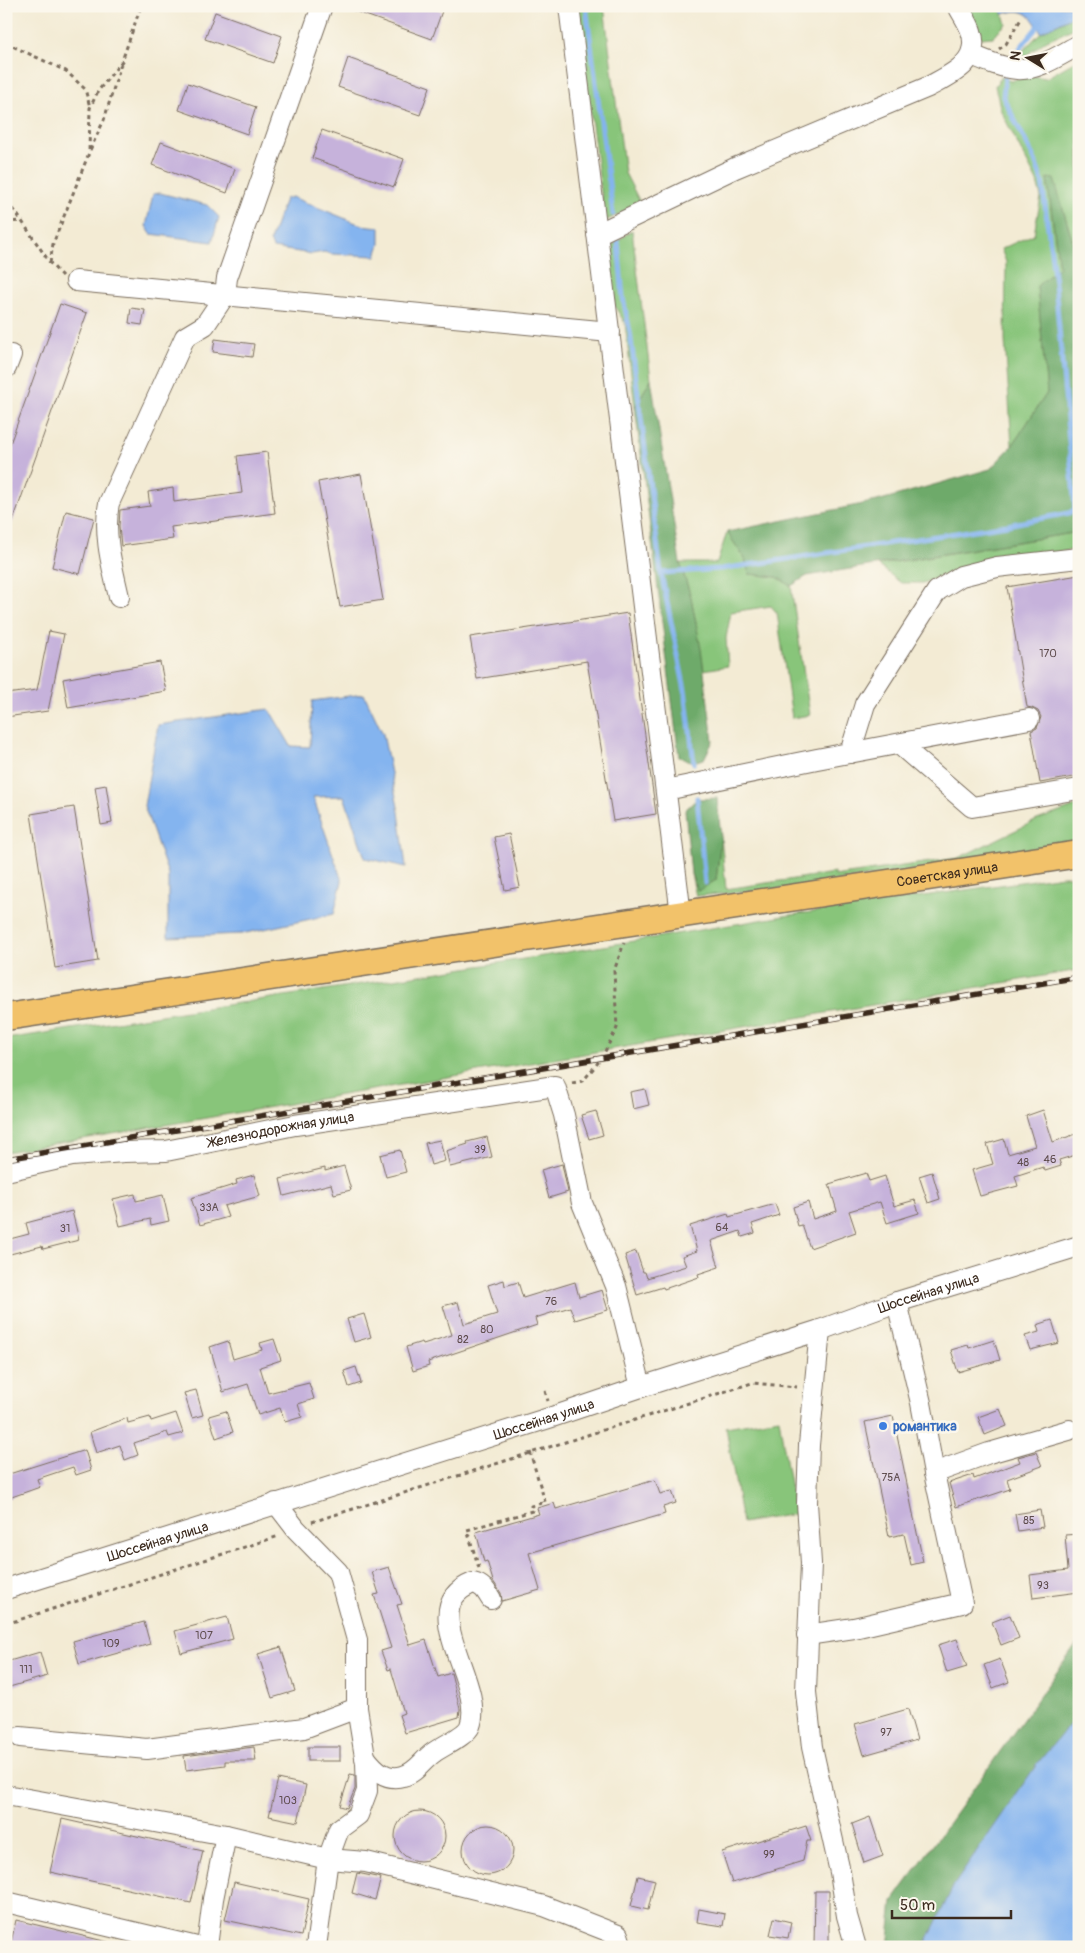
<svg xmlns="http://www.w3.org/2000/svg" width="1085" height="1953" font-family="Pangolin,sans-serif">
<rect width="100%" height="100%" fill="#fbf7ec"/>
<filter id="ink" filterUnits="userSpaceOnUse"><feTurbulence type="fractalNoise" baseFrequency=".02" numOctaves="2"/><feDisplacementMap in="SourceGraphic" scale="10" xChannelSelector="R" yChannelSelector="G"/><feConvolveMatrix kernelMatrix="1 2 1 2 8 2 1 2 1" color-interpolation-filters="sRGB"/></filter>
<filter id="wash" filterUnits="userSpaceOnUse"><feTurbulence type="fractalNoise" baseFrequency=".0096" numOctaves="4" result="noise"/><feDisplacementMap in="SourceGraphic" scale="20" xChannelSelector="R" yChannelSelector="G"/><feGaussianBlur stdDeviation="1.12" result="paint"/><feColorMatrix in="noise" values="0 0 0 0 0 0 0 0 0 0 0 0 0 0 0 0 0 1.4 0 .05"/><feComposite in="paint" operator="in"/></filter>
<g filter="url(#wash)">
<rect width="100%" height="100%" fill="#f3ebd4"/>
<g fill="#88c57a" stroke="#62784c">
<path d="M576,6H604L625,173L641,204L605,221Z"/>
<path d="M966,6H998L1003,14L1006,24L993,37L981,38Z"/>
<path d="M1079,13V26L1047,40L1024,57L1016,58L1041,32Z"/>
<path d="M1079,59V299L1074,246L1054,180L1047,179L1059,267L1037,286L1047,393L1012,446L1005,340L1006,262L1001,249L1034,234L1041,197L1037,182L1001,111L995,86L1001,77L1011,81L1027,75L1046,78Z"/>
<path d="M632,230L651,379L635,407L625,323L615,307L607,249Z"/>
<path d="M727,532L745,559L749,574L777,577L791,586L810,715L792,718L777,613L771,606L731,612L726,638L728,666L704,670L691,597L680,563H717Z"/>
<path d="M1079,532V549L968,566L923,583H901L878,565Z"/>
<path d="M1079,805V846L791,888L696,896L691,874L698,890L716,880L721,837L726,889L834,873V876L958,858L1037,820Z"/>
<path d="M1063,876H1079V970L6,1152V1039L543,956L784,916Z"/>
<path d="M779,1418L795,1514L742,1523L726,1427Z"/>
</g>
<g fill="#6eaa6a" stroke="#546a44">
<path d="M1047,178L1054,179L1074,246L1079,299V532L807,576L791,586L777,577L749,574L745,559L727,532L877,501L990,469L1012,446L1047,393L1037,286L1059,267Z"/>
<path d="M651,379L680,563L691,597L701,649L713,741L704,759L693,762L679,757L635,407Z"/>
<path d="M717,798L721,837L716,880L698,891L691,874L685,810L697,799Z"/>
<path d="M1079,1641V1731L943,1947H888L893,1901Z"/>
</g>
<g fill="#84b4ef" stroke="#606f86">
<path d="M998,6H1079V13L1041,32C1030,14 1025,7 1003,14Z"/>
<path d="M160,193L207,205L219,217L212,242L151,234L146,226L153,194Z"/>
<path d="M292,197L361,225L380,227V244L376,256L331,254L324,252L312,254L273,248L270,241L285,199Z"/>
<path d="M364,694L383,734L399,812L406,867L365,858L344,796L313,797L342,881L334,914L241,934L168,937V874L144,806L158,725L269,709L291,746L310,747L312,701Z"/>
<path d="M1079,1713V1947H924L954,1885L1037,1764Z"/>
</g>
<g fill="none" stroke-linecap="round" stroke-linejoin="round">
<g stroke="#84b4ef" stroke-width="5">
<path d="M586,6L613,214"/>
<path d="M1013,57L1038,26"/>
<path d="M618,242L623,298L630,332L661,573L685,690L694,763"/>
<path d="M661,573L721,569L788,559L1007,525L1069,513L1075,509L1055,283L1042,181L1034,158L1003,97L1005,78"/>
<path d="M697,798L705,883"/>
</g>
</g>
<g id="blocks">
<g fill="#c6b2db">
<path d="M346,6H430L442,11L432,39L346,8Z"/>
<path d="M215,12L282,36L273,63L205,39Z"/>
<path d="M348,58L430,87L420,115L338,87Z"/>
<path d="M188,83L256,107L247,134L179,110Z"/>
<path d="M322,130L404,159L394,187L312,158Z"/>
<path d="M161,142L235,169L227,193L152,165Z"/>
<path d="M60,304L87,313L8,535H6V455Z"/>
<path d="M131,308L145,310L142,325L129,323Z"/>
<path d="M215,339L254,344L252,357L213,352Z"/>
<path d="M267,452L275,513L171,527L173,539L121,546L119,526L120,510L150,506L148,492L173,488L174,502L242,493L237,456Z"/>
<path d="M361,474L383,600L340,607L318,482Z"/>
<path d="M66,511L94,518L80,574L52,567Z"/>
<path d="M1079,575V776L1040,783L1031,731L1037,728L1041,717L1038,711L1032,708L1027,707L1007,587Z"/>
<path d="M628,613L656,814L613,821L587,661L477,679L470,637Z"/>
<path d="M49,631L64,634L48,711L6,717V694L37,690Z"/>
<path d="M160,662L166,691L68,708L63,679Z"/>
<path d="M106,785L112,823L101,825L95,787Z"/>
<path d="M74,807L98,961L55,968L31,814Z"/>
<path d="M509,834L520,887L505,890L494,837Z"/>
<path d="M645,1089L649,1105L633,1109L630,1092Z"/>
<path d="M1043,1110L1053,1142L1076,1134L1079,1142V1154L1059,1160L1061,1166L1045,1171L1043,1167L1015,1176L1018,1186L980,1196L972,1170L993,1164L987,1144L1004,1139L1008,1154L1035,1146L1026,1116Z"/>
<path d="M596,1111L603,1135L589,1139L581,1115Z"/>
<path d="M487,1137L492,1157L450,1167L446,1151L468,1144L467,1142Z"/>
<path d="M440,1140L445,1161L431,1165L425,1143Z"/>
<path d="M400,1150L406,1172L386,1177L380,1155Z"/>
<path d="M562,1164L568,1192L549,1198L541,1170Z"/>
<path d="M344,1166L351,1190L334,1194L331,1184L284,1196L280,1179L325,1168V1171Z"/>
<path d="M932,1172L940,1199L928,1203L919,1176Z"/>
<path d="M866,1173L869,1181L885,1176L894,1206L915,1200L919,1213L887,1223L880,1202L849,1211L856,1232L810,1248L802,1225L798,1226L793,1207L808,1202L813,1219L837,1211L829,1184Z"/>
<path d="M254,1175L260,1196L224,1206L228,1217L200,1225L191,1198L237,1184L236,1180Z"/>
<path d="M135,1194L136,1201L163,1195L169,1221L151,1225L150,1219L120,1226L113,1199Z"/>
<path d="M775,1204L779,1215L752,1224L755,1233L742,1237L740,1231L711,1241L719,1267L698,1274L699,1277L664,1289L663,1287L637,1295L625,1255L636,1251L643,1272H645L647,1278L686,1266L682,1256L697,1251L690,1226L728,1214L729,1217Z"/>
<path d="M72,1211L79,1240L43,1249L42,1246L6,1255V1240L29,1234L26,1223Z"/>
<path d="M504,1280L505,1286L518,1282L523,1298L575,1282L579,1297L602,1290L608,1310L575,1320L570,1307L535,1318L537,1325L428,1362L429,1366L413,1371L406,1347L422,1342L423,1344L452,1335L443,1306L458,1302L464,1324L497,1314L488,1285Z"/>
<path d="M364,1314L371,1337L354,1342L347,1319Z"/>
<path d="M1052,1320L1059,1343L1030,1350L1025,1336L1039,1332L1037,1325Z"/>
<path d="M274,1339L281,1360L260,1367L268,1393L309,1383L314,1399L298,1404L302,1417L285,1422L280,1408L258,1415L248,1384L223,1392L210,1347L228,1341L233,1359L262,1350L260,1343Z"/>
<path d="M994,1340L1000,1360L958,1372L951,1350L968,1345L969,1348Z"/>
<path d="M356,1367L361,1383L349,1387L344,1371Z"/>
<path d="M196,1390L203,1415L192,1418L184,1393Z"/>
<path d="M1000,1409L1007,1426L985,1435L978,1417Z"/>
<path d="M226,1411L233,1432L216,1438L209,1416Z"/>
<path d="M176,1413L183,1433L169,1437L167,1432L134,1443L138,1455L125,1460L120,1445L96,1453L90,1432L127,1418L128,1423L150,1417L151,1421Z"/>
<path d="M893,1416L923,1562L911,1565L904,1534L889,1537L865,1422Z"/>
<path d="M85,1450L91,1470L76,1475L73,1467L37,1479L40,1487L6,1499V1475Z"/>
<path d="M1036,1452L1042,1466L1007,1479L1010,1489L956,1507L949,1483L973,1475L974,1479L1020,1462L1018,1457Z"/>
<path d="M655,1480L660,1494L672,1491L676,1503L663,1507L665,1514L529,1553L540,1590L502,1601L501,1593L493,1581L487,1561L484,1562L476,1532L539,1514L537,1508L554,1503L556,1509Z"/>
<path d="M1040,1510L1043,1527L1018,1531L1015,1514Z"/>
<path d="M1079,1534V1592L1033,1598L1030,1575L1068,1570L1065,1535Z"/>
<path d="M389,1567L402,1604L397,1605L410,1645L426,1640L438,1677L451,1673L460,1709L459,1717L405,1733L399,1715L404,1713L391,1669L388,1670L381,1651L391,1648L374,1595L379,1594L372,1572Z"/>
<path d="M1010,1615L1019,1638L1001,1645L992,1622Z"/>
<path d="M227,1617L233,1639L181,1653L175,1631Z"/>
<path d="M144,1622L150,1644L79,1664L73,1641Z"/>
<path d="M957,1639L967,1667L947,1673L938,1645Z"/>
<path d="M281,1647L295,1691L272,1698L258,1654Z"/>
<path d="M40,1652L47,1676L6,1688V1662Z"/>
<path d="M1000,1659L1009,1682L993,1688L984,1665Z"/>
<path d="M908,1709L917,1740L864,1755L855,1724Z"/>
<path d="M254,1747L256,1761H225V1765L186,1770L184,1756Z"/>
<rect x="308" y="1747" width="32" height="14"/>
<path d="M350,1774L355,1775V1789L347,1808L340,1806Z"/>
<path d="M278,1779L306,1785L298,1822L269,1816Z"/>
<circle cx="420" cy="1836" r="25"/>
<path d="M870,1817L883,1856L864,1863L852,1824Z"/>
<path d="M62,1819L203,1851L191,1903L50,1872Z"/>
<circle cx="488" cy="1850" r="25"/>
<path d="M806,1826L811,1841H807L803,1861L732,1883L722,1852Z"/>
<path d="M357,1873L381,1878L375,1900L352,1893Z"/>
<path d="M638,1876L655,1880L648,1910L631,1906Z"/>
<path d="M234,1882L309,1899L301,1936L225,1920Z"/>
<path d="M815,1891H829V1947H814Z"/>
<path d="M699,1909L725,1914L723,1926L697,1922Z"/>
<path d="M774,1918L791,1922L788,1938L770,1935Z"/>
<path d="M16,1920L108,1942L107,1947H10Z"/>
</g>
</g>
</g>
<g filter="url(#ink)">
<use href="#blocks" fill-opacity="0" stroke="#7b6e5e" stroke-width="1"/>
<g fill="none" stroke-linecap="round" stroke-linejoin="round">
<g stroke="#7b6e5e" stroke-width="22">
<g id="minor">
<path d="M569,6L681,915"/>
<path d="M972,55C986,61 1002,68 1017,69C1038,71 1061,54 1079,45"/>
<path d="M597,234L735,168L928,87C950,75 982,62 971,31C968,22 962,14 958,6"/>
<path d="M76,281L610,332"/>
<path d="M6,368L11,355"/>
<path d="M119,597C112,566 103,534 109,503L185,337L205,325L225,295L227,278L322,6"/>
<path d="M899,744L972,807L1079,789"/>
<path d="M850,753L865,704L937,591L961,576L997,567L1079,558"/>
<path d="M666,790L817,759L1029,719"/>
<path id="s1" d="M6,1171L72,1156L124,1152L166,1151L295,1125L555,1086L564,1115L582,1203L616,1286L641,1387"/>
<path d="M820,1330L809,1445L807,1503L811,1563L806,1692L812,1747L840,1872L847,1916L856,1947"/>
<path d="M934,1473L989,1453L1069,1430"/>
<path d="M276,1503L296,1529L338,1572L357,1640V1708L366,1763L367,1791L358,1815L339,1829L328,1859L316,1947"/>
<path id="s2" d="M6,1589L552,1417L641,1387L820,1330L897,1302L1079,1246"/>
<path d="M807,1635L854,1628L962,1603L934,1473L921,1403L897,1302"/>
<path d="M20,1737L147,1749L304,1728L357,1708"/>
<path d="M365,1757C375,1770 386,1781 403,1776C416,1773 423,1760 433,1753C442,1746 466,1736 470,1726C486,1682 412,1607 473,1583C483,1585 486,1591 491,1599"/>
<path d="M6,1795L226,1835L328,1859L366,1862L544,1906L618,1935L622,1947"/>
<path d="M6,1902L197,1947"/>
<path d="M207,1947L213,1899L226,1835"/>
</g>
</g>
<g stroke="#7b6e5e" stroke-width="29">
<g id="major">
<path id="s3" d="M6,1017L1079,854"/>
</g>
</g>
<g stroke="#7b6e5e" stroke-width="3" stroke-dasharray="4 4" stroke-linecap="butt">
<path d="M6,43L66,71L85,89L90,107"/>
<path d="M999,49L1006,44L1021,19"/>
<path d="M90,150L104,120L121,64"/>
<path d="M6,204L15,211L50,263L62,276"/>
<path d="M6,222L22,221"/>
<path d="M50,263L53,244L89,153L90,108L98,91L122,61L141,6"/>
<path d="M572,1083L583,1081L601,1059L617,1028L614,971L624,943"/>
<path d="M545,1391L548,1401"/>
<path d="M530,1452L546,1505"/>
<path d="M312,1522L752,1383L797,1387"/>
<path d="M479,1568L467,1530L532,1511L531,1506L545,1502"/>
<path d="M6,1624L279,1536"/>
</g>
<use href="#minor" stroke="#fff" stroke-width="20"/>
<use href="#major" stroke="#f2c26a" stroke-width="26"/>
<g stroke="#3b2a1e" stroke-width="5.5">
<path id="rail" d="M6,1159L1079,977"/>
</g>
<use href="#rail" stroke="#fbf7ec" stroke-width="4" stroke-dasharray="11" stroke-linecap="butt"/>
</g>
</g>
<circle fill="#3f7fe0" stroke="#fbf7ec" stroke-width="2" cx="883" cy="1426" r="5"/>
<g text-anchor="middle" stroke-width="5" stroke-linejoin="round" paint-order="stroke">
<g font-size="11" fill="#5e4c4d">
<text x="1048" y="657">170</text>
<text x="480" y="1153">39</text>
<text x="1050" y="1163">46</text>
<text x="1023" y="1166">48</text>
<text x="209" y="1211">33А</text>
<text x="722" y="1231">64</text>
<text x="65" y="1232">31</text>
<text x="551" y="1305">76</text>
<text x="487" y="1333">80</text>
<text x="463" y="1343">82</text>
<text x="891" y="1481">75А</text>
<text x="1029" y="1524">85</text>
<text x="1043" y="1589">93</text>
<text x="204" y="1639">107</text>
<text x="111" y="1647">109</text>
<text x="26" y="1673">111</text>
<text x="886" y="1736">97</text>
<text x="288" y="1804">103</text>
<text x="769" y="1858">99</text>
</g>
<g font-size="14" fill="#3b2a1e" stroke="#fbf7ec">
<text dy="5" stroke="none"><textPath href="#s3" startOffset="952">Советская улица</textPath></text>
<text dy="5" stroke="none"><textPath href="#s1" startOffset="279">Железнодорожная улица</textPath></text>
<text dy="5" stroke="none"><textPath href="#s2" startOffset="969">Шоссейная улица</textPath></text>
<text dy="5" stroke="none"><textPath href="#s2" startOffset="564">Шоссейная улица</textPath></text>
<text dy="5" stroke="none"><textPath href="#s2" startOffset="159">Шоссейная улица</textPath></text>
</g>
<g font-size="14" font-weight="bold" fill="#366cbe" stroke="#fbf7ec" text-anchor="start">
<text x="893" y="1431">романтика</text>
</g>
</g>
<rect width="1085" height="1953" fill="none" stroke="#fbf7ec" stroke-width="25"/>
<g transform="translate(1028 58) rotate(280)" stroke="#fbf7ec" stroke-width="4" paint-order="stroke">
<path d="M0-4L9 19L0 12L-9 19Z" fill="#3b2a1e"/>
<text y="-8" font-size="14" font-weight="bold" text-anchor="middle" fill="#3b2a1e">N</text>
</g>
<path d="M892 1910v8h119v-8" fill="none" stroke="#3b2a1e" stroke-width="2.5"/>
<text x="900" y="1910" font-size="15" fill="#3b2a1e" stroke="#fbf7ec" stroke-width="4" paint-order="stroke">50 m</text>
</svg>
